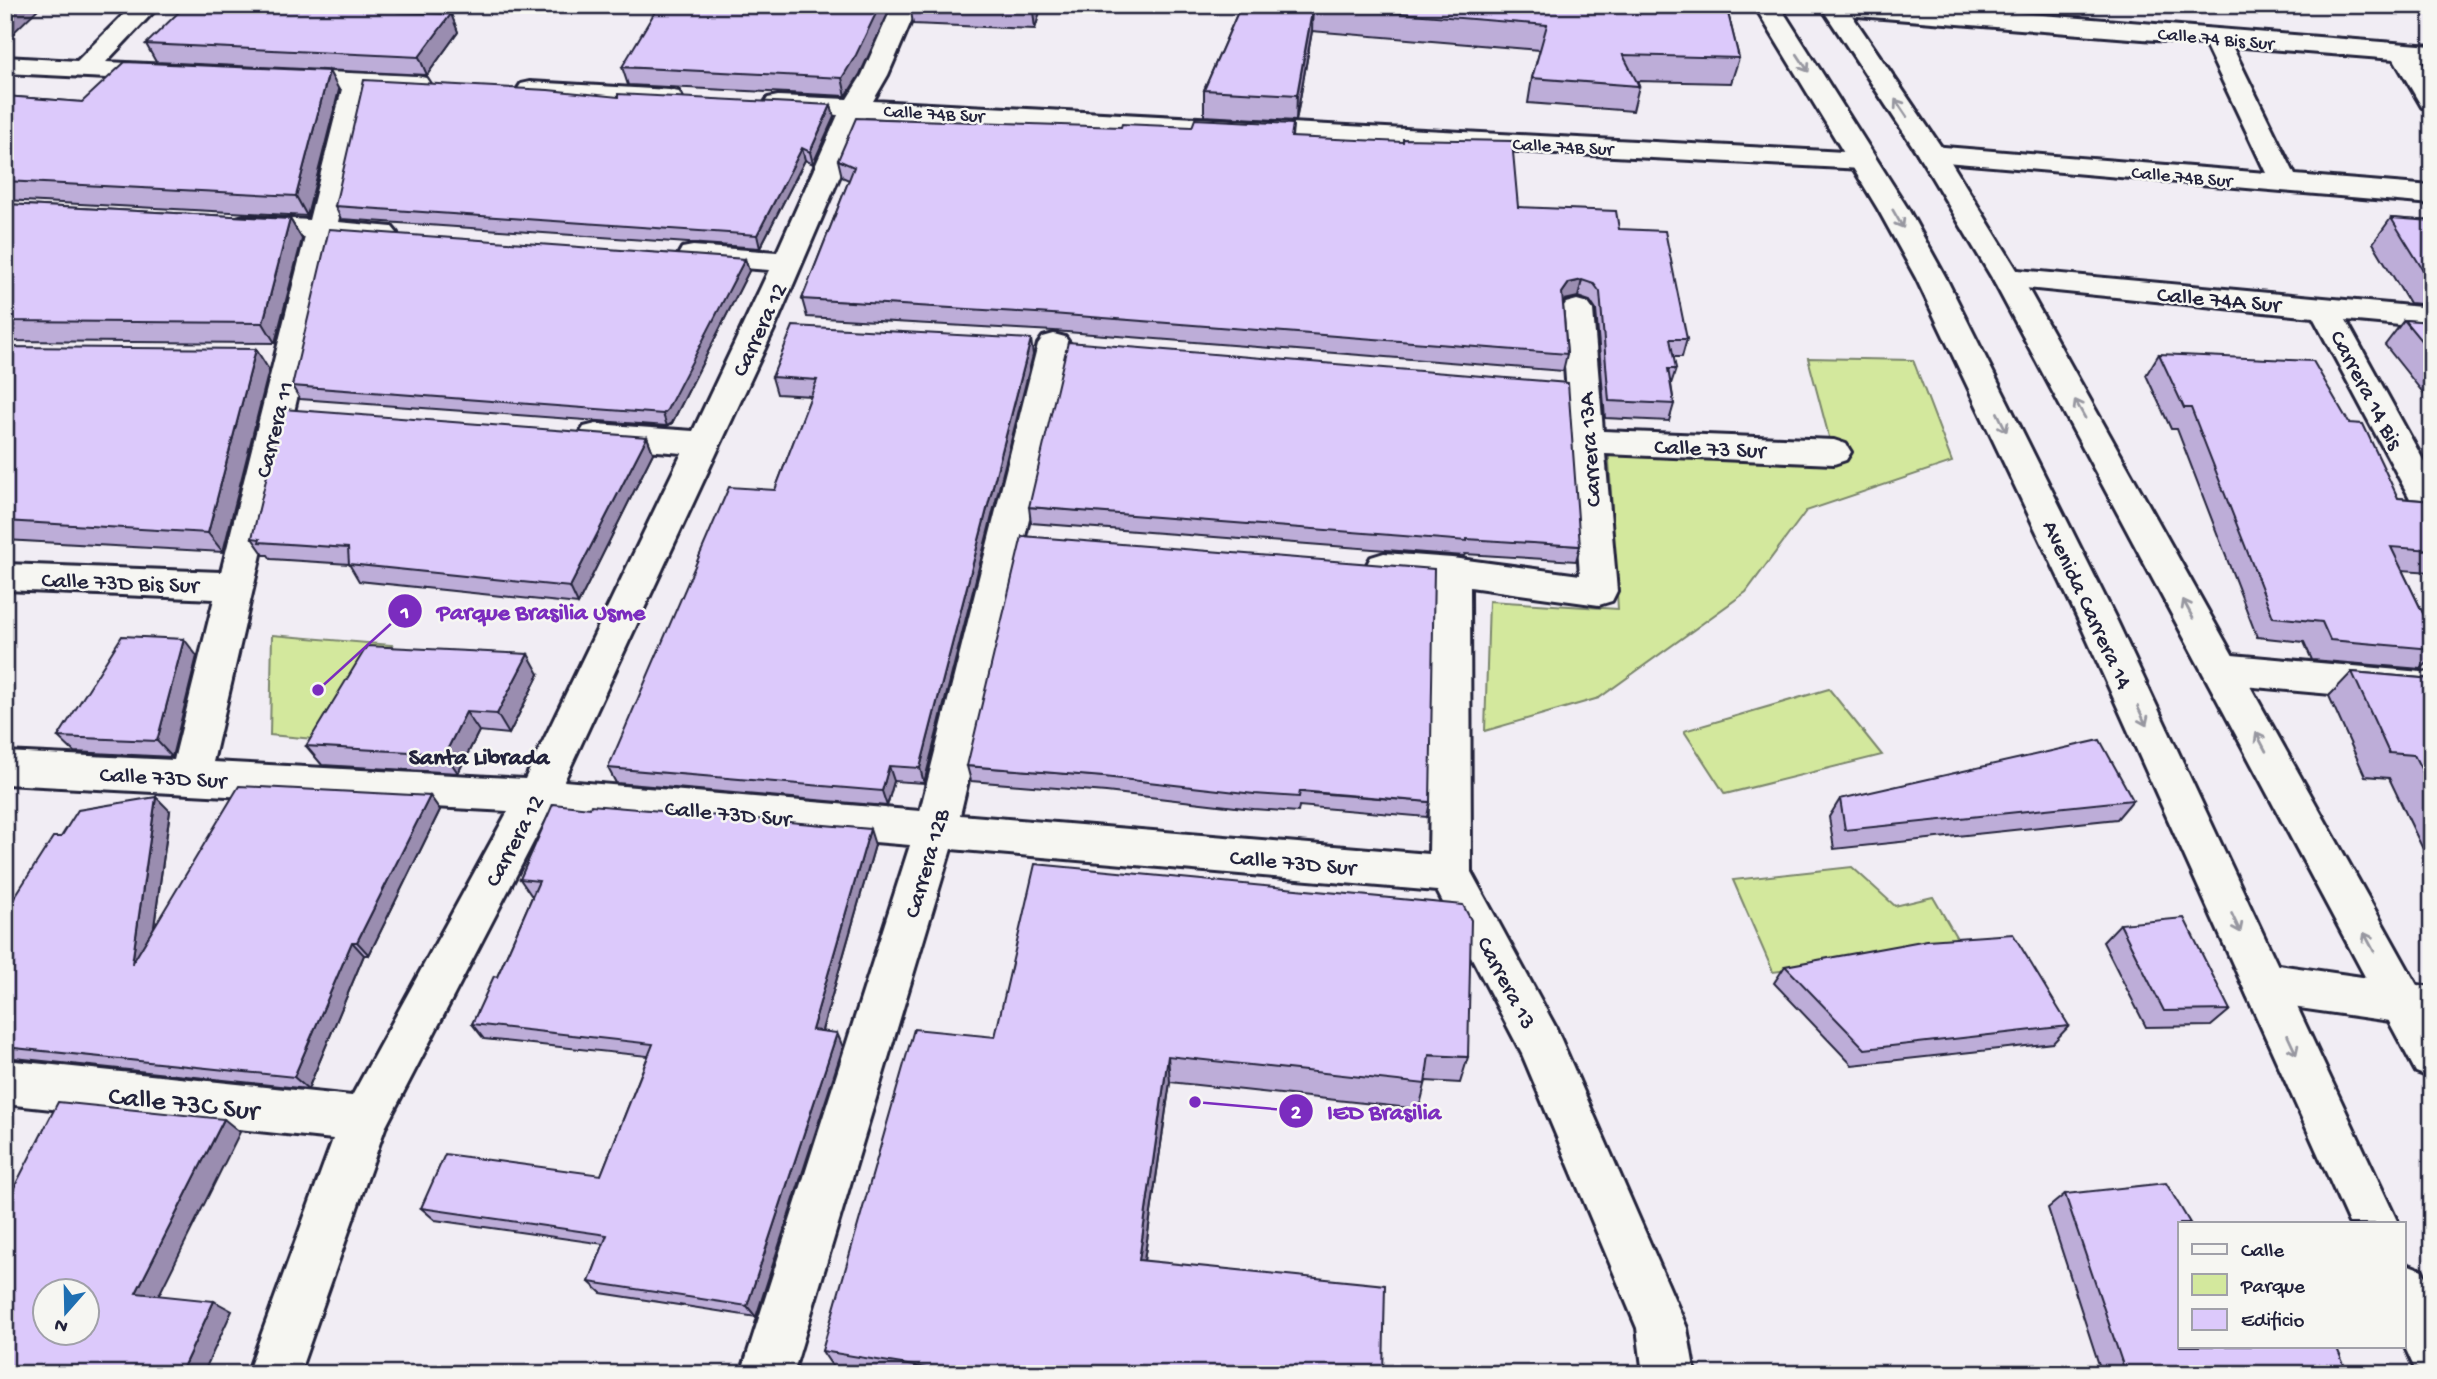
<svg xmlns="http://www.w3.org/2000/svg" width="2437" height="1379" font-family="'Gochi Hand',sans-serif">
<rect width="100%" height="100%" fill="#f1edf4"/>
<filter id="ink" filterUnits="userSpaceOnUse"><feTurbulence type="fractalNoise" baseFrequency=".0143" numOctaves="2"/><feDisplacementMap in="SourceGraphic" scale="14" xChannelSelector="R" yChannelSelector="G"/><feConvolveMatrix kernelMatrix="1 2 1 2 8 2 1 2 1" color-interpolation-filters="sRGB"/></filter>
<g filter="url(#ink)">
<g fill="#d3e89d" stroke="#7a856c" stroke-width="2">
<path d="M1808,358L1913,360L1952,462L1806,511L1746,592L1599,698L1485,731L1489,601L1618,609L1608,443L1833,452Z"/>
<path d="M272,635L392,645L336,741L270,735Z"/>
<path d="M1829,689L1882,755L1725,794L1684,731Z"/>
<path d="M1852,867L1895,906L1933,897L1962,947L1773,972L1733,880Z"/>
</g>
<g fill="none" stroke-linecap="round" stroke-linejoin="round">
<g stroke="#22223b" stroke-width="6">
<g id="minor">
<path d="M133,5H160L106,62L169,65L178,67L182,73L178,79L169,81L5,73V57L77,61Z"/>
<path d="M893,5H918L888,75L873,101L1863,153L1873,155L1877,161L1873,167L1863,169L865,117L775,327L564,781L920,811L1038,344L1043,337L1054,334L1065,337L1070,344L960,815L1429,854L1434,583L1384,579L1371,575L1366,566L1371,557L1384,553L1452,558L1580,575L1561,310L1566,303L1577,300L1588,303L1593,310L1603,431L1834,440L1846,444L1851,452L1846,460L1834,464L1605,454L1617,591L1612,601L1599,605L1470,587L1471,872L1556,1028L1687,1328L1695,1374H1643L1637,1328L1522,1054L1437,891L951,849L793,1374H741L910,845L548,814L385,1128L299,1374H247L333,1139L5,1104V1060L352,1096L508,811L5,784V752L174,760L214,599L5,590V564L221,572L305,237L233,231L228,225L233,219L243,216L309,220L342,89L282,86L273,84L269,78L273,72L282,70L417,76L426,78L430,84L426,90L417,92L368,90L338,222L392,227L397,233L392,239L382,242L334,239L213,762L525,779L682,453L596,446L584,443L579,435L584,427L596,424L693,431L769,270L693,264L682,262L678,255L682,248L693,246L777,252L838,115L778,112L768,110L764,104L768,98L778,96L847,99L862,75Z"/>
<path d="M1918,5L2432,46V62L2421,61L2432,78V109L2422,107L2394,59L2232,46L2295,175L2432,186V204L1922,160L1918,154L1922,148L1932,146L2266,173L2205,44L1833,14L1824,11L1820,6Z"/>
<path d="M530,82L669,90L679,92L682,98L679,104L669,106L521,96L517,90L521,84Z"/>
<path d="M2007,269L2432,308V328L2346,320L2432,476V520L2420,517L2313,317L1996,285L1992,278L1996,271Z"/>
<path d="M2221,654L2432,673V703L2221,684L2208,680L2202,669L2208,658Z"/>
<path d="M2264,963L2432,987V1027L2264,1003L2248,997L2242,983L2248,969Z"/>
</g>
</g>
<g stroke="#22223b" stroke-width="6">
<g id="major">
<path d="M1754,5H1779L1908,209L1946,278L2117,621L2398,1223H2349L2079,621L1916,278L1878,209Z"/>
<path d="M1820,5H1845L1946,154L2022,278L2432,1012V1078L2416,1072L1992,278L1918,154Z"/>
<path d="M2404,1263L2422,1270L2432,1292V1374L2414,1367L2404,1345Z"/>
</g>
</g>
<use href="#minor" fill="#f6f6f2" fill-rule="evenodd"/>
<use href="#major" fill="#f6f6f2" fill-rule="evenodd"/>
</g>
<g fill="#bdadd8" stroke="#22223b" stroke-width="2">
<path d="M910,5H1042L1035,29L913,24Z"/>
<path d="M1241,5H1726L1739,58L1731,83L1637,81L1639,86L1633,111L1528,103L1532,78L1540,50L1312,31L1296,121L1204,116V90Z"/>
<path d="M418,13L451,14L458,32L427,75L156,62L146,44Z"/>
<path d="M622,67L860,74L846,96L628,85Z"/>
<path d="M339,90L307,216L5,200V96L82,102Z"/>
<path d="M834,117L813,164L805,160L760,248L341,219L335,206Z"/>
<path d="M1293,124L1292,137L1518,207L1619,229L1687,339L1682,357H1673L1676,369L1671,384L1674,404L1669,421L1605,418L1596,310L1590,301L1578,297L1565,300L1563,304L1567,354L1563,371L1054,331L807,317L802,299L849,180L842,177L838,160L1121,127H1192Z"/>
<path d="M5,204L290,219L302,239L275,343L5,341Z"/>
<path d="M2391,218L2432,221V305L2409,303L2373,243Z"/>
<path d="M745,259L749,271L672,423L667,426L300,399L292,386Z"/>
<path d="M2404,320L2431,322L2432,321V404L2385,345Z"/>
<path d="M5,347L269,370L223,552L5,540Z"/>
<path d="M2159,354L2349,423L2398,498L2432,501V572L2402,570L2432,632V658L2421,669L2312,660L2304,642L2257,637L2177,429H2171L2146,375Z"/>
<path d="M1033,355L924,783L894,781L887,806L616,783L608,768L775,490L811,396L777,394L772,377Z"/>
<path d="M647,437L653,453L578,604L359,581L349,564L271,559L268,555H264L252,538Z"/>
<path d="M1029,507L1580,546L1576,561L1465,554L1464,556L1031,523Z"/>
<path d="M197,656L172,757L74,752L58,737Z"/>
<path d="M2352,672L2432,679V868L2389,778L2365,776L2329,696Z"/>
<path d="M539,674L509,734L479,731L458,773L322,765L306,746Z"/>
<path d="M967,766L1430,802L1427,817L1299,806L1298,812L1253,809L1106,792L971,781Z"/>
<path d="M430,796L440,810L369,955H364L308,1089L5,1057V912L170,811L154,927Z"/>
<path d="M1840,799L2133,800L2117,819L1834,849L1829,817Z"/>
<path d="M875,845L822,1031L843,1047L756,1317L601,1293L589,1282L604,1244L435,1220L421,1208L601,1175L648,1056L484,1039L472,1024L497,977L533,895H531L520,879Z"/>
<path d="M2120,924L2230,1010L2211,1026L2146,1027L2103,942Z"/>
<path d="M1785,966L2069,1026L2053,1043L1852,1065L1774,983Z"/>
<path d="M995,1037L1468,1057L1460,1083L1426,1081L1419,1109L1170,1082L1144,1261L1383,1374H859L835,1370L822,1351Z"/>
<path d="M2065,1194L2180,1346L2348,1374H2102L2048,1208Z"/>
</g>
<g fill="#9a8db0" stroke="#22223b" stroke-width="2">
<path d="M9,5H42L5,41V9Z"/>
<path d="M403,5H424L406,30L398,12Z"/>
<path d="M880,5H892L860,74L846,96L842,78Z"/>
<path d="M1035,5H1042L1035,29L1033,11Z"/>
<path d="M1313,6L1312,31L1296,121L1297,95Z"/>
<path d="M451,14L458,32L427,75L419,57Z"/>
<path d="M329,71L339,90L307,216L296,196Z"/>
<path d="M831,105L834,117L813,164L810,152Z"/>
<path d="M802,148L805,160L760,248L757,235Z"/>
<path d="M290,219L302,239L275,343L263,323Z"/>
<path d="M745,259L749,271L672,423L667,426L663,414Z"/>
<path d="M1582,280L1578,297L1565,300L1558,310L1562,293L1569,283Z"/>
<path d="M1031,339L1033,355L924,783L920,768Z"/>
<path d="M256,349L269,370L223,552L208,533Z"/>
<path d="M647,437L653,453L578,604L570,587Z"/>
<path d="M184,639L197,656L172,757L157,741Z"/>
<path d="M528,654L539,674L509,734L497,714Z"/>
<path d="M466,712L479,731L458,773L445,754Z"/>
<path d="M889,766L894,781L887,806L882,791Z"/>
<path d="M430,796L440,810L369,955L357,942Z"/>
<path d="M156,797L170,811L147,977L132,964Z"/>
<path d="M870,829L875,845L818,1044L812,1030Z"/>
<path d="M352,942L364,955L308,1089L294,1077Z"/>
<path d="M837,1033L843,1047L756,1317L747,1306Z"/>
<path d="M1168,1056L1170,1082L1141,1281L1139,1260Z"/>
<path d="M224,1119L240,1132L155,1303L136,1293Z"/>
<path d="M214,1301L232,1311L203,1374H180Z"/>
</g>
<g fill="#dcc9fb" stroke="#22223b" stroke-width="2" fill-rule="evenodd">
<path d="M186,5H403L398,12L451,14L419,57L146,44Z"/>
<path d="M659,5H880L856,55L842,78L622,67Z"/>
<path d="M910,5H1035L1033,11Z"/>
<path d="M1241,5H1726L1739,58L1623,55L1639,86L1532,78L1547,25L1313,6L1297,95L1204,90Z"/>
<path d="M125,62L329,71L296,196L5,181V96L82,102Z"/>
<path d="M364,80L548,90L618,97V94L831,105L810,152L802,148L757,235L335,206Z"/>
<path d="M856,118L1121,127L1122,124L1192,127L1195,119L1293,124L1291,137L1403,142V139L1512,141L1518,207L1616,211L1619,229L1665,231L1687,339H1670L1676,369H1668L1674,404L1609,401L1600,292L1594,284L1582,280L1569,283L1562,293L1567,354L1052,314L802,299L854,167L838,160Z"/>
<path d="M5,204L290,219L263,323L5,321Z"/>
<path d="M2391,218L2432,221V279L2428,278Z"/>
<path d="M329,229L745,259L667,410L663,414L292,386Z"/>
<path d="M2404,320L2432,322V354Z"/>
<path d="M793,326L1031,339L920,768L889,766L882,791L608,768L729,487L775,490L817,380L772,377Z"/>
<path d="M1068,342L1568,383L1580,546L1467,539V541L1029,507Z"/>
<path d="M5,347L256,349L208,533L5,521Z"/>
<path d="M2159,354L2313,361L2349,423L2363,424L2398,498L2432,501V550L2391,547L2432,632V649L2330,640L2322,622L2273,617L2191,408H2184Z"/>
<path d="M283,409L647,437L570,587L349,564L348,548L259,542L260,539L252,538Z"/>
<path d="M1022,536L1434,569L1430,802L1300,791L1299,797L1254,794L1104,777L967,766Z"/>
<path d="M122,636L184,639L157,741L58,737Z"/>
<path d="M367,646L528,654L497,714L466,712L445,754L306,746Z"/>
<path d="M2352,672L2432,679V790L2414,755L2389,753Z"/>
<path d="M2100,740L2133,800L1845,830L1840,799Z"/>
<path d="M239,786L430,796L357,942H352L294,1077L5,1047V912L53,837H61L78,810L156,797L132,964Z"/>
<path d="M553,804L590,808L591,805L870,829L812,1030L837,1033L747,1306L589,1282L607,1235L421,1208L445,1154L601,1175L653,1044L472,1024L494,976L497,977L539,881L520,879Z"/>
<path d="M1035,864L1463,905L1471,920L1468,1057L1429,1055L1425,1084L1168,1056L1139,1260L1385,1285L1383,1374H1085L1046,1370L1045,1374H963L822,1351L914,1029L995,1037Z"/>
<path d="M2184,918L2230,1010L2164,1011L2120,924Z"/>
<path d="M2013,934L2069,1026L1865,1049L1785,966L1927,940Z"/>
<path d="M58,1102L224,1119L136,1293L214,1301L180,1374H5V1205ZM46,1292H88V1334H46Z"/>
<path d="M2166,1183L2190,1223H2180V1346H2336L2348,1374H2126L2065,1194Z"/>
</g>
<defs><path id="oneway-shaft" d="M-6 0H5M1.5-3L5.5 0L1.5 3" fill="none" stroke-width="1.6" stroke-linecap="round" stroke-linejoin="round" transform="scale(1.75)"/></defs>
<g stroke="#9797a0">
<use href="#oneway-shaft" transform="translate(1803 63) rotate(57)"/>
<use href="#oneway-shaft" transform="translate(1901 108) rotate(-124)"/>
<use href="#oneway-shaft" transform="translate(1898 219) rotate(60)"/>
<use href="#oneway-shaft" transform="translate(2080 409) rotate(-119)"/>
<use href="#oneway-shaft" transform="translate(2002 422) rotate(64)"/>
<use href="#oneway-shaft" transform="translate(2188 609) rotate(-118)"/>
<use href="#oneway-shaft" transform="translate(2142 716) rotate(65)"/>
<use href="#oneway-shaft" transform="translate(2261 742) rotate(-118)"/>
<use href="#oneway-shaft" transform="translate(2236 923) rotate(65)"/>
<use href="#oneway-shaft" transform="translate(2369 942) rotate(-118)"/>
<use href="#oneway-shaft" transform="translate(2292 1045) rotate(65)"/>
</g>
</g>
<g text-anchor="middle" stroke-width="5" stroke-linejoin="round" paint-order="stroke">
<g font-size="19" fill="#22223b" stroke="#f6f6f2">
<text transform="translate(2216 37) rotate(5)" y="7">Calle 74 Bis Sur</text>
<text transform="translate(934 112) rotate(3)" y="7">Calle 74B Sur</text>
<text transform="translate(1563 145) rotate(3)" y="7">Calle 74B Sur</text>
<text transform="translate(2182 175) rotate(5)" y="7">Calle 74B Sur</text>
</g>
<g font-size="23" fill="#22223b" stroke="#f6f6f2">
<text transform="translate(2219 298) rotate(5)" y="8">Calle 74A Sur</text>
<text transform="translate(758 329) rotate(-65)" y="8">Carrera 12</text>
<text transform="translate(2368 389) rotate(62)" y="8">Carrera 14 Bis</text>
<text transform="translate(273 429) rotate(-76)" y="8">Carrera 11</text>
<text transform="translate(1710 447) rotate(2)" y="8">Calle 73 Sur</text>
<text transform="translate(1588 450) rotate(-94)" y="8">Carrera 13A</text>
<text transform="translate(120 581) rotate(2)" y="8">Calle 73D Bis Sur</text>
<text transform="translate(2089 604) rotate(65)" y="8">Avenida Carrera 14</text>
<text transform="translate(163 776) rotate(3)" y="8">Calle 73D Sur</text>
<text transform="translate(728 812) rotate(5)" y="8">Calle 73D Sur</text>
<text transform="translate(513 840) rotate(-62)" y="8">Carrera 12</text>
<text transform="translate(1293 861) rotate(5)" y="8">Calle 73D Sur</text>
<text transform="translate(925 863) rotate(-74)" y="8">Carrera 12B</text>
<text transform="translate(1508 982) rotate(62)" y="8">Carrera 13</text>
</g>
<g font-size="24" font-weight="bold" fill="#22223b" stroke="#f6f6f2">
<text x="479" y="764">Santa Librada</text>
</g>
<g font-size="28" fill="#22223b" stroke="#f6f6f2">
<text transform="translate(184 1101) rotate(6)" y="10">Calle 73C Sur</text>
</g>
</g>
<path fill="none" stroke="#7b2cbf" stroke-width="2.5" d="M318 690L405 611M1195 1102L1296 1111"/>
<g fill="#7b2cbf" stroke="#f6f6f2" stroke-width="2.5">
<circle cx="318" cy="690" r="7"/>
<circle cx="1195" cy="1102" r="7"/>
<circle cx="405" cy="611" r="18"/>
<circle cx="1296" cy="1111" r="18"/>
</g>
<g font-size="21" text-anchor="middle" font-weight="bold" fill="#fff">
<text x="405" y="618">1</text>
<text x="1296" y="1118">2</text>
</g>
<g font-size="24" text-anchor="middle" font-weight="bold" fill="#7b2cbf" stroke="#f6f6f2" stroke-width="5" stroke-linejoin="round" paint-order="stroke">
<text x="541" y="619">Parque Brasilia Usme</text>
<text x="1384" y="1119">IED Brasilia</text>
</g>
<rect width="2437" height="1379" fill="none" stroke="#f6f6f2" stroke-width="28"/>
<rect x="14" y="14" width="2409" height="1351" fill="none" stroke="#22223b" stroke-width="2.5" filter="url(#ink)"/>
<rect x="2178" y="1222" width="228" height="126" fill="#f6f6f2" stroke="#a1a1a9" stroke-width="2"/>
<rect x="2192" y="1244" width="35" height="10" fill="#f6f6f2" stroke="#a1a1a9" stroke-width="2"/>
<text x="2241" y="1256" font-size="21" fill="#22223b">Calle</text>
<rect x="2192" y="1274" width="35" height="21" fill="#d3e89d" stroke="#a1a1a9" stroke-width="2"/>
<text x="2241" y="1292" font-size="21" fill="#22223b">Parque</text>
<rect x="2192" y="1309" width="35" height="21" fill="#dcc9fb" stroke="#a1a1a9" stroke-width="2"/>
<text x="2241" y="1326" font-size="21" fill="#22223b">Edificio</text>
<g transform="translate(66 1312) rotate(200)"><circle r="33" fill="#f6f6f2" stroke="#a1a1a9" stroke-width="2"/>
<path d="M0-5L12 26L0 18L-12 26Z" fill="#1f6fb2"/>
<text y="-10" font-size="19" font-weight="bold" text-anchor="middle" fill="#22223b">N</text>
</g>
</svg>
